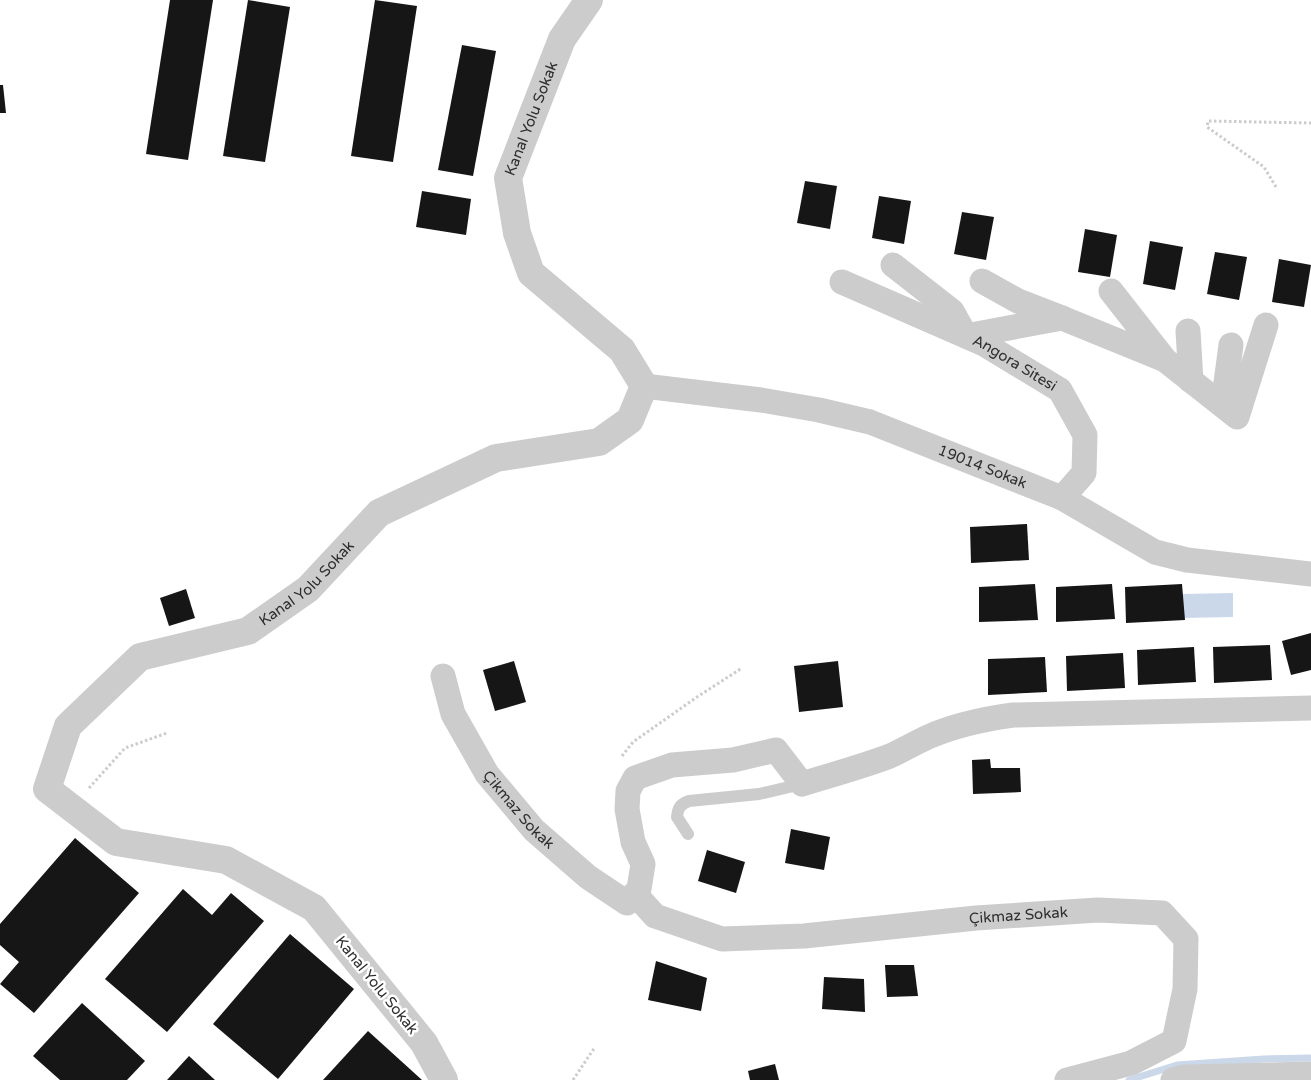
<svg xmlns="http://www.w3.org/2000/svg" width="1311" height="1080" font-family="'Varela Round',sans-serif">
<rect width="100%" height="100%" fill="#fff"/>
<path fill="#cbd8ea" d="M1233,593V617L1183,618V594Z"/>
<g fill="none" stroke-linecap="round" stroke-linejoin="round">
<path stroke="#cbd8ea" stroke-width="7" d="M1129,1080L1177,1065L1264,1059L1311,1058"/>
</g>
<g fill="#161616">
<path d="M170,0H213L188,160L146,154Z"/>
<path d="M248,0L290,7L265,162L223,156Z"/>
<path d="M375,0L417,6L393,162L351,156Z"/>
<path d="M462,45L496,51L473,176L438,170Z"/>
<path d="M0,85H3L6,113H0Z"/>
<path d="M805,181L837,186L830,229L797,223Z"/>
<path d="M422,191L471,199L466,235L416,227Z"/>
<path d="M879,196L911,201L904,244L872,238Z"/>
<path d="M962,212L994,217L986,260L954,254Z"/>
<path d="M1085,229L1117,235L1110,277L1078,272Z"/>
<path d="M1150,241L1183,247L1175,290L1143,284Z"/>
<path d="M1215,252L1247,257L1239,300L1207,294Z"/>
<path d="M1279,259L1311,265L1304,307L1272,302Z"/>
<path d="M1027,524L1029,560L971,563L970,527Z"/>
<path d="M1035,584L1038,620L979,622V587Z"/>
<path d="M1112,584L1115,619L1056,622V587Z"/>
<path d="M1182,584L1185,620L1126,623L1125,587Z"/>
<path d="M186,589L195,618L169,626L160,598Z"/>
<path d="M1311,633V670L1291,675L1282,641Z"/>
<path d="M1270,645L1272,680L1214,683L1213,647Z"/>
<path d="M1194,647L1196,682L1138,685L1137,650Z"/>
<path d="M1123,653L1125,688L1067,691L1066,656Z"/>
<path d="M1045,657L1047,692L988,695V659Z"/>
<path d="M514,661L526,702L495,711L483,670Z"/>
<path d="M838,661L843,707L799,712L794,666Z"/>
<path d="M990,759L991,768H1020L1021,792L973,794L972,760Z"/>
<path d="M791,829L830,837L824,870L785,863Z"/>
<path d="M75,838L139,893L34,1013L0,984L19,962L0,945V924Z"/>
<path d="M707,850L745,862L736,893L698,881Z"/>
<path d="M183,889L212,915L231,893L264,921L167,1032L105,979Z"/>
<path d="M290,934L354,989L278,1079L213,1024Z"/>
<path d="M656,961L707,978L701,1011L648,1000Z"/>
<path d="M885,965H914L918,996L887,997Z"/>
<path d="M824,977L864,979L865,1012L822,1009Z"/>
<path d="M82,1003L145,1061L127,1080H60L33,1056Z"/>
<path d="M368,1031L422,1080H323Z"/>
<path d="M189,1056L215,1080H167Z"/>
<path d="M775,1064L779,1080H750L748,1071Z"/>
</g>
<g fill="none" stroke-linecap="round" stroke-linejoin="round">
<g stroke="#ccc" stroke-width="3" stroke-dasharray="2.5 2.5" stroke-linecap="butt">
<path d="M1276,187L1264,167L1207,127L1208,121L1311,123"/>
<path d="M622,756L633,742L697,697L742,668"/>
<path d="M89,788L125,748L167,733"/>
<path d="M573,1080L595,1047"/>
</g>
<path stroke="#ccc" stroke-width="12" d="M688,834L677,817C678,808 680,804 689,801L759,794L802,784"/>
<g stroke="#ccc" stroke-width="25">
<path d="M893,265L952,311L966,336L1062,318L1165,360L1237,417L1266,325"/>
<path d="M982,281L1018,301L1062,318"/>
<path id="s1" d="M842,282L984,344L1060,390L1085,435L1084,473L1062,498"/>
<path d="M1111,291L1165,360"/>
<path d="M1188,331L1191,381"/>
<path id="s2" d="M644,386L761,400L819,410L870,422L1062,498L1155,552L1187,560L1311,574"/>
<path d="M1223,405L1231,345"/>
<path id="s3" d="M443,676L453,714L487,774L534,830L588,877L627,903L639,889L643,864L633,842L627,809L628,791L635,778L672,765L733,760L776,750L802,784C831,775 861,767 890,756C903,750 915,743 928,737C955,725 984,719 1013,715L1311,708"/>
<path id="s4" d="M635,894L655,916L722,939L804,936L976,918L1098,910L1162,913L1186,939L1185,989L1174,1041L1131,1063L1067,1080"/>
<path d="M1173,1080L1185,1077L1311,1074"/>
</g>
<path stroke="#ccc" stroke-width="28" id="s5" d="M444,1080L424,1043L314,908L226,860L116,842L47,789L68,726L140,657L248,631L308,589L379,513L496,458L599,442L630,420L644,386L622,350L531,273L517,233L508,178L562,39L589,0"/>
</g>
<g text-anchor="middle" stroke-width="5" stroke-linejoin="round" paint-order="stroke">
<g font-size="15" fill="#2f2f2f" stroke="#fff">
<text dy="5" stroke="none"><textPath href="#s5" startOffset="1601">Kanal Yolu Sokak</textPath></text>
<text dy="5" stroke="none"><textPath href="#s1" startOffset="191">Angora Sitesi</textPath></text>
<text dy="5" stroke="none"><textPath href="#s2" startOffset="350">19014 Sokak</textPath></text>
<text dy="5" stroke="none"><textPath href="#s5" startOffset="868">Kanal Yolu Sokak</textPath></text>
<text dy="5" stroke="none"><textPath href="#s3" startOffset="156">Çikmaz Sokak</textPath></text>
<text dy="5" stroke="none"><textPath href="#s4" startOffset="398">Çikmaz Sokak</textPath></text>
<text transform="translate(377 985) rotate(51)" y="5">Kanal Yolu Sokak</text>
</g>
</g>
</svg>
